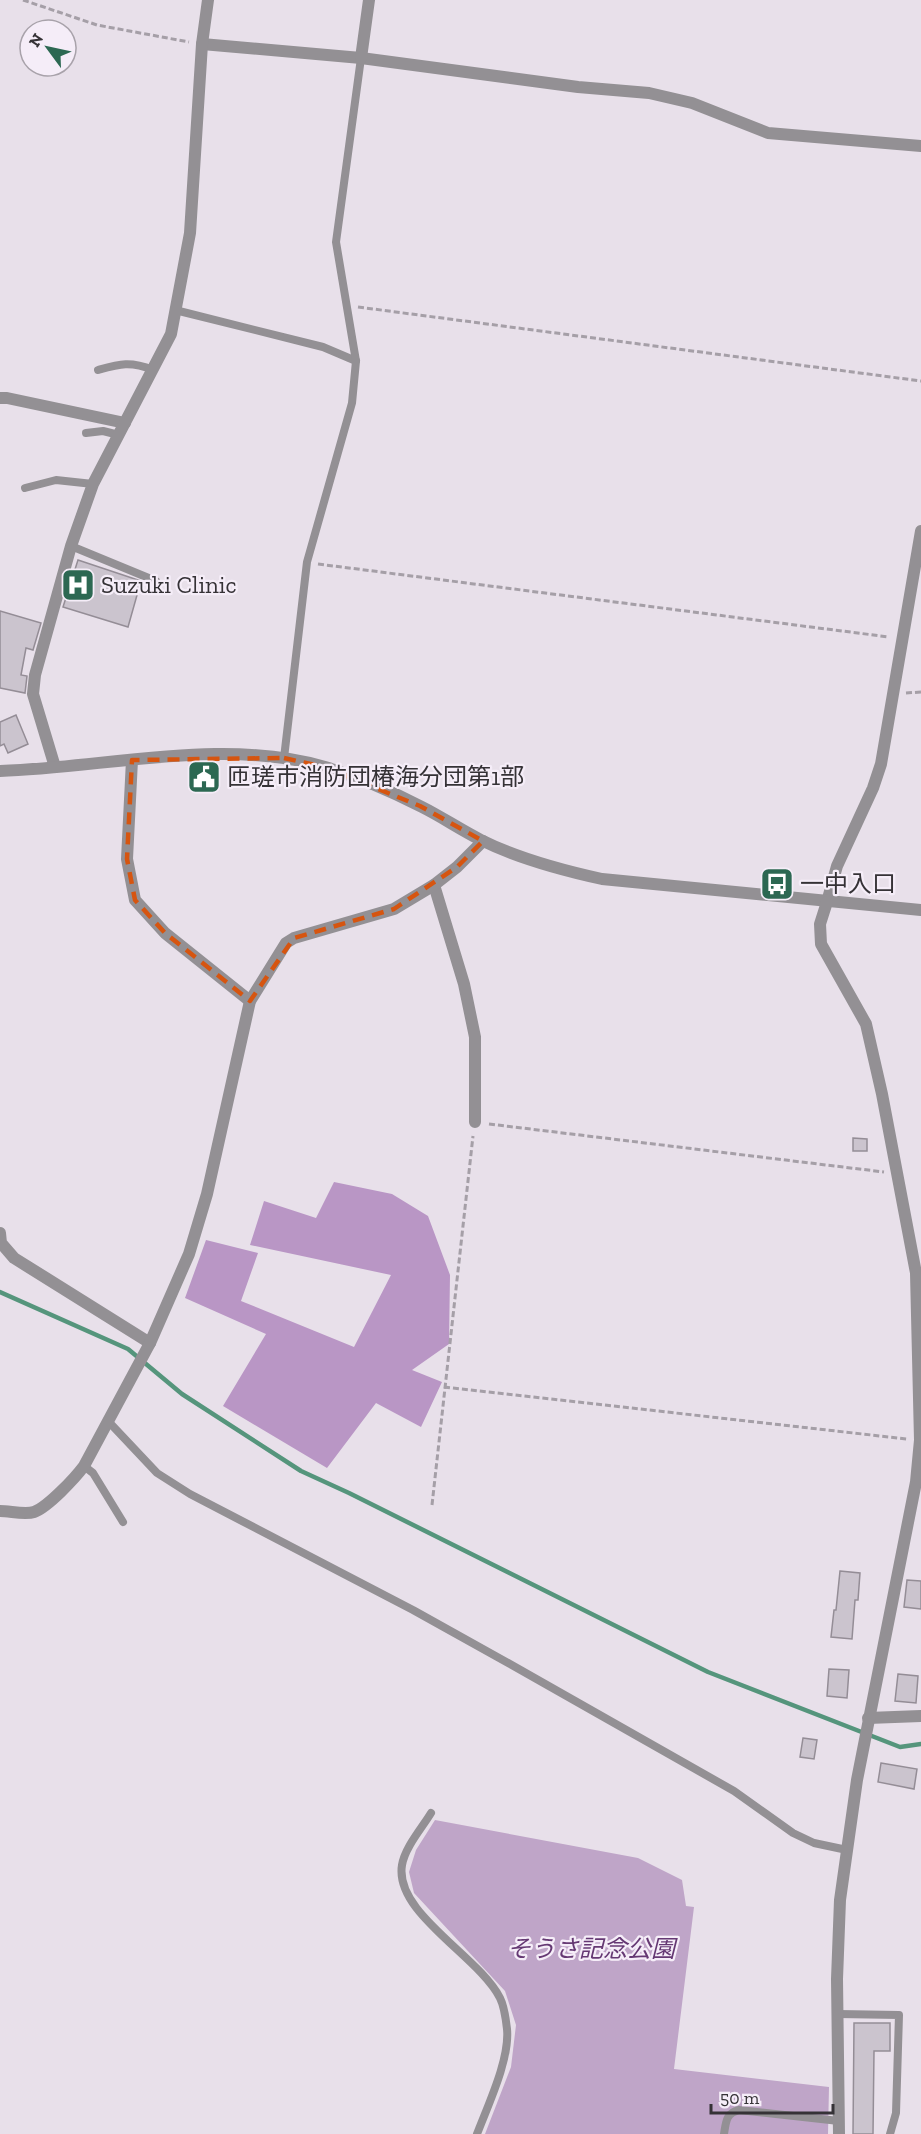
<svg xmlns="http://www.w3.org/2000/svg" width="921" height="2134" font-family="'Zilla Slab','Noto Sans JP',serif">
<rect width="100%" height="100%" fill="#e8e0ea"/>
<path fill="#bfa5c8" d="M435,1820L638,1858L682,1880L686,1906L694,1907L674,2069L829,2087L828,2134H485L511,2067L516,2025L505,1991L414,1893L409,1872L416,1850Z"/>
<path fill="#b996c5" d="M334,1182L392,1194L428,1216L450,1275L449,1344L412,1370L442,1382L421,1427L376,1403L327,1468L223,1406L266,1334L185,1298L206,1240L258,1253L241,1301L354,1347L391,1275L250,1245L264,1201L316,1218Z"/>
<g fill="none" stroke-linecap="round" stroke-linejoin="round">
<path stroke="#55957c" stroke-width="4.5" d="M0,1292L128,1349L182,1394L301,1471L349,1493L708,1672L900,1747L921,1744"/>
</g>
<g fill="#cbc4ce" stroke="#948d96" stroke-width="1.5">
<path d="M78,560L141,581L128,627L63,607Z"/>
<path d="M0,611L41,623L33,650L26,648L21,675L27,676L25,693L0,688Z"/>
<path d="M16,715L28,744L8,753L4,744L0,746V722Z"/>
<path d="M194,772L214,773L213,791L193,790Z"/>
<path d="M853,1138L867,1139V1151H853Z"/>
<path d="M840,1571L860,1573L858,1600H855L852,1639L831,1637L834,1610H836Z"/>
<path d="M907,1580L921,1581V1609L904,1607Z"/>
<path d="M829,1669L849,1670L847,1698L827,1696Z"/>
<path d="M898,1674L918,1676L916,1703L895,1701Z"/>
<path d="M803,1738L817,1740L814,1759L800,1757Z"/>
<path d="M881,1763L917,1769L914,1789L878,1782Z"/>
<path d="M854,2023H890V2051H874L873,2134H853Z"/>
</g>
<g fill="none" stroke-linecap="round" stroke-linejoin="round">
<g stroke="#a59fa7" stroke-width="3" stroke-dasharray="6 3" stroke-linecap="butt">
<path d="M23,0L97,25L189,42"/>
<path d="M358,307L921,381"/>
<path d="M318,564L889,637"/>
<path d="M906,693L921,692"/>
<path d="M489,1124L884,1172"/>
<path d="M444,1387L907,1439"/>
<path d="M432,1505L473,1136"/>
</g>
<g stroke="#939094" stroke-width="8">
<path d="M175,310L323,347L356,361"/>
<path d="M98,370C120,364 130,361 153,370"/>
<path d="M86,433L103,431L119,435"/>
<path d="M25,488L56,480L93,484"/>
<path d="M71,546L156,581"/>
<path d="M284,758L307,562L352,403L356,361L336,242L361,58"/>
<path d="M108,1421L157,1473L190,1494L413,1610L510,1664L734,1791L793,1833L814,1843L847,1850"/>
<path d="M84,1466L93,1473L123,1522"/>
<path d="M431,1813C422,1828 405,1847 402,1865C394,1913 479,1956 500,1998C504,2006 506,2020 507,2029C510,2059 488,2105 477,2134"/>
<path d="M838,2014L899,2015L896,2113L890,2134"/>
<path d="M724,2134C726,2122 726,2113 739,2110L839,2121"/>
</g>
<g stroke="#939094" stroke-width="12">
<path d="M202,44L361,58L578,87L649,93L692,103L768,133L921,146"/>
<path d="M361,58L369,0"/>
<path d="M0,398H7L125,423"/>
<path d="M132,760L127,859L135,900L165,933L250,1001"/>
<path d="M55,767L33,694L35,675L71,546L93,484L171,334L190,233L202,44L208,0"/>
<path d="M434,885L464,984L475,1037V1122"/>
<path d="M827,902L837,866L873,788L881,764L921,531"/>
<path d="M0,1233L1,1243L14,1258L150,1343"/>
<path d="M0,1511C10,1511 25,1515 34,1512C48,1507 75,1478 84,1466L150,1343L189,1254L207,1194L250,1001L286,943L294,938L394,909L434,885L457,867L483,841"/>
<path d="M868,1718L921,1716"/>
</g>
<g stroke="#939094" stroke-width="12">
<path d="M0,771C103,768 225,737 325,767C358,777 391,791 422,807C442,817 461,830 481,840C519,859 561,870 602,879L921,910"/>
<path d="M827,902L820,924L821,944L866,1024L882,1094L916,1273L920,1440L916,1482L857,1780L840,1900L837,1979L839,2134"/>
</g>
</g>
<path fill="none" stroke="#d65510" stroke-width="4.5" stroke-dasharray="12 8" stroke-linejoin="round" d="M284,758L324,767L420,806L483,841L457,867L394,909L294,938L250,1001L165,933L135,900L127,859L132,760Z"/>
<defs>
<g id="hospital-square" transform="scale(1.725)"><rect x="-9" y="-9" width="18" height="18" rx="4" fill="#2c6852" stroke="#f5edf8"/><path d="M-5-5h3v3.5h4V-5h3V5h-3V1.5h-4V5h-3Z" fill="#fff"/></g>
<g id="civic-square" transform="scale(1.725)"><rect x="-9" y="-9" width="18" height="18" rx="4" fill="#2c6852" stroke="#f5edf8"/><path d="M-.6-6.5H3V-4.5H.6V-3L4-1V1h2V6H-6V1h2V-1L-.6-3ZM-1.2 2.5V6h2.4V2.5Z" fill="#fff"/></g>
<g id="bus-square" transform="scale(1.725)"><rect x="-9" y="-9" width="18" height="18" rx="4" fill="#2c6852" stroke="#f5edf8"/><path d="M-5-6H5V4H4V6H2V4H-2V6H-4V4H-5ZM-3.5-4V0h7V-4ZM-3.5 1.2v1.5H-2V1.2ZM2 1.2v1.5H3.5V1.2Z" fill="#fff"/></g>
</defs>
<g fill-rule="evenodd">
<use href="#hospital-square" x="78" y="585"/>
<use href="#civic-square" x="204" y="777"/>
<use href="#bus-square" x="777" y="884"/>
</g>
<g text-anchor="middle" stroke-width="4.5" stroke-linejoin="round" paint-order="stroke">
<g font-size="24" fill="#353236" stroke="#f5edf8" text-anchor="start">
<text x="101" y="593">Suzuki Clinic</text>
<text x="227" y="785">匝瑳市消防団椿海分団第1部</text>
<text x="800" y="892">一中入口</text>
</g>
<g font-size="24" font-style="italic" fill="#653873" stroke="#f5edf8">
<text x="591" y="1957">そうさ記念公園</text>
</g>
</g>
<g transform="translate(48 48) rotate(303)"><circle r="28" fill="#f5edf8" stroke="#a8a2aa" stroke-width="1.5"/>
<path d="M0-4.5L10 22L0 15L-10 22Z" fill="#2c6852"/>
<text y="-9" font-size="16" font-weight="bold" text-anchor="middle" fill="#353236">N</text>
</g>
<path d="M711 2104v9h122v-9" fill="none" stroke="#353236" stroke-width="3"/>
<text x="720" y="2104" font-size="18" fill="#353236" stroke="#f5edf8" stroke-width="4.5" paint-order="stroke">50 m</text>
</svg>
